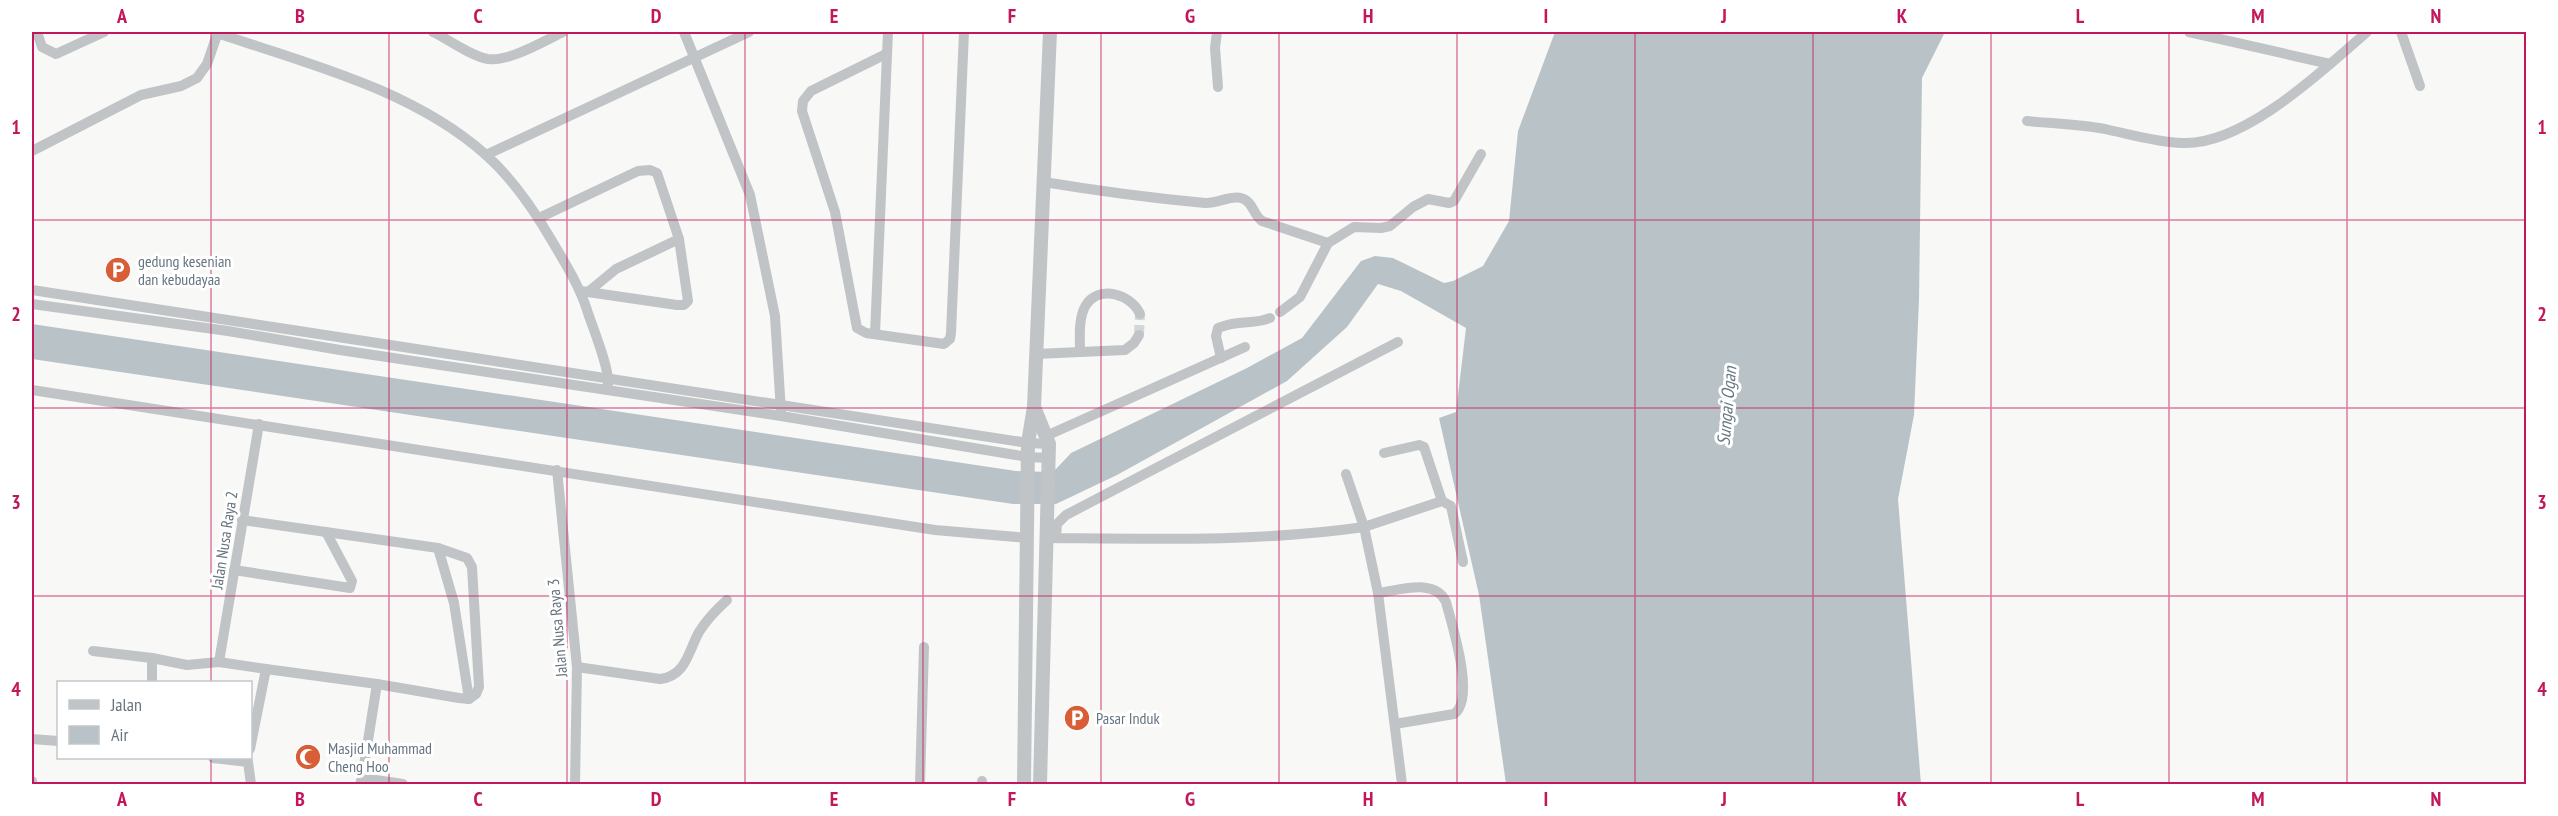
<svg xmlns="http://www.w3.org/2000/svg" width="2558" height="816" font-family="'PT Sans Narrow',sans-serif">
<rect width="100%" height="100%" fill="#f8f8f6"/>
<path fill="#b9c3c7" d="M1555,32H1945L1922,78L1919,300L1914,415L1898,499L1921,784H1506L1479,595L1439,418L1456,412L1466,328L1401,291L1378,284L1347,327L1287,381L1117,475L1056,504H1013L32,359V324L1016,471L1049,472L1056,469L1071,453L1247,368L1302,338L1361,261L1375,256L1393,258L1444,283L1453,281L1483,266L1509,221L1518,131Z"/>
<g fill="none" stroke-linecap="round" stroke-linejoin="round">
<path stroke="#d4d7d8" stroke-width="10" stroke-dasharray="10 5" stroke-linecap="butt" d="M1139,335L1140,314"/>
<g stroke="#c0c4c7" stroke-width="10">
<path d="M37,32L42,47L56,54L104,32"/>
<path d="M433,32C450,40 470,56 488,59C509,62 544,41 563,32"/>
<path d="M684,32L750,195L775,316L781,412"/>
<path d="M1217,32L1215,48L1218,87"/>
<path d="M2189,32L2330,64"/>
<path d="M2401,32L2420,86"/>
<path d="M217,33C306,63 414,90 486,155C513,179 534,210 552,241C565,263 579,285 587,310C592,326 610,369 608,384"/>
<path d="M886,54L811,91L803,101L802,111L835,212L857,328L866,333L944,344L950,339L951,333L964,32"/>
<path d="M2027,121C2054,124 2083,124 2109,130C2133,135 2158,142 2182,143C2244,146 2323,70 2367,32"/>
<path d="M32,151L141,95L181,86L197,78L207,64L218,32"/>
<path d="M486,155L749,32"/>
<path d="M1044,182C1098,191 1151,198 1205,203C1217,204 1230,195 1241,198C1253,201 1253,215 1262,221L1328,243L1300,297L1280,312"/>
<path d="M539,218L638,171L650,170L657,173L679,239L688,301L684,305H677L581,291"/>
<path d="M1328,243L1354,227L1381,228L1390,226L1413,207L1428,199L1449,203L1454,201L1481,154"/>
<path d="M32,290L1028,443L1049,444"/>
<path d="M588,292L616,269L679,239"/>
<path d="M32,304L228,331L340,350L781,416L1028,457L1049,458"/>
<path d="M875,334L888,32"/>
<path d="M1080,351C1080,337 1078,318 1086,305C1100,284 1132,295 1140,314"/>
<path d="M1036,354L1125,350L1134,343L1139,335"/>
<path d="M1221,358L1216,336L1218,328C1239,319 1253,325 1270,318"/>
<path d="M32,390L935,530L1028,538"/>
<path d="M1046,436L1245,347"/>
<path d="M1384,453L1419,445L1424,447L1442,501"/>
<path d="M557,470L577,667L575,784"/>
<path d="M1346,474L1364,527L1442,501L1451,506L1463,562"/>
<path d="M242,520L438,548L467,558L472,567L479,687L476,694L469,699L459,698L377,684"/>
<path d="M1048,538C1154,539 1259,542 1364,527L1378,593L1402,784"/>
<path d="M1056,538L1057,524L1066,515L1398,342"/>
<path d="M438,548L454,603L469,699"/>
<path d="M234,570L350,588L352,581L326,532"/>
<path d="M1378,593C1398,591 1435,577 1446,602C1452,625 1476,699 1454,714L1395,724"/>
<path d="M93,651L152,658"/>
<path d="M219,662L259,424"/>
<path d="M577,667L660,679C686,676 688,652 699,632C707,619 716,610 727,600"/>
<path d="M152,682V658L187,665L219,662L266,669"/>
<path d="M32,739L58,741"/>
<path d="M250,749L266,669L377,684L362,778"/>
<path d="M213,758L248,762L251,784"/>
<path d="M32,781V784"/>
<path d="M360,784L362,778L403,784"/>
<path d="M920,784L924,647"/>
<path d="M982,784V781"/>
</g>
<g stroke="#c0c4c7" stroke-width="14">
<path d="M1034,407L1049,444L1040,784"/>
<path d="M1024,784L1028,443L1034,407L1050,32"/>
</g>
</g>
<path fill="none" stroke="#c2185b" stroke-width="1.5" stroke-opacity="0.55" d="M211,32V682M389,32V784M567,32V784M745,32V784M923,32V784M1101,32V784M1279,32V784M1457,32V784M1635,32V784M1813,32V784M1991,32V784M2169,32V784M2347,32V784M32,220H2526M32,408H2526M32,596H2526M211,758V784"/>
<defs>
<g id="parking-disc" transform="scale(1.35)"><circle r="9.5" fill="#d85e37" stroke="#fff"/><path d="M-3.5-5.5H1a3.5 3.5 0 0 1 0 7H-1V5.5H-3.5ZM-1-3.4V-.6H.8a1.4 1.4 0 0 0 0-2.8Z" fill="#fff"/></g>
<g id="mosque-disc" transform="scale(1.35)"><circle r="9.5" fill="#d85e37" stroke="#fff"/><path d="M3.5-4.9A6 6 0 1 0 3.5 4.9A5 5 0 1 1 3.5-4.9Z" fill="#fff"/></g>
</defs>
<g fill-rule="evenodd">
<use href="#parking-disc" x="118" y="270"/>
<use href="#parking-disc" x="1077" y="718"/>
<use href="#mosque-disc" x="308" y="757"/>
</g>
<g text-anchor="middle" stroke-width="6" stroke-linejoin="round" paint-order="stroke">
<g font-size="16" fill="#66747f" stroke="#fff" text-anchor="start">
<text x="138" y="267">gedung kesenian<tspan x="138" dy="18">dan kebudayaa</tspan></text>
<text x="1096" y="724">Pasar Induk</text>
<text x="328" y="754">Masjid Muhammad<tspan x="328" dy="18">Cheng Hoo</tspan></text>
</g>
<g font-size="16" fill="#66747f" stroke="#fff">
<text transform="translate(224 540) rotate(-81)" y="6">Jalan Nusa Raya 2</text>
<text transform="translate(557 628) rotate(-95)" y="6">Jalan Nusa Raya 3</text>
</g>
<g font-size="18" font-style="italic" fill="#667980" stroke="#fff">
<text transform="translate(1727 406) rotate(-85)" y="6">Sungai Ogan</text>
</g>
</g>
<rect width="2558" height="816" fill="none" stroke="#ffffff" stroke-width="66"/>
<rect x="57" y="681" width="195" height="78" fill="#ffffff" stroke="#c2c7cc" stroke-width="1.5"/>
<rect x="69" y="700" width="30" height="9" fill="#c0c4c7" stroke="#c2c7cc" stroke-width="1.5"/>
<text x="111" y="711" font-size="18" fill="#66747f">Jalan</text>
<rect x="69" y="726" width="30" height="18" fill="#b9c3c7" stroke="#c2c7cc" stroke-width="1.5"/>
<text x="111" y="741" font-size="18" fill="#66747f">Air</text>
<rect x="33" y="33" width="2492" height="750" fill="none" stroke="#c2185b" stroke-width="2"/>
<g font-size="20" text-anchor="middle" font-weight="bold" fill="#c2185b">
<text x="122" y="23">A</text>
<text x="300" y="23">B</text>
<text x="478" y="23">C</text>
<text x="656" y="23">D</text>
<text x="834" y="23">E</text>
<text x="1012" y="23">F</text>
<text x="1190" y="23">G</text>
<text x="1368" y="23">H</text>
<text x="1546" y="23">I</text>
<text x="1724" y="23">J</text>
<text x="1902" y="23">K</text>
<text x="2080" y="23">L</text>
<text x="2258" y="23">M</text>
<text x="2436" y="23">N</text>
<text x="16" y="134">1</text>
<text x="2542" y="134">1</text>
<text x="16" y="321">2</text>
<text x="2542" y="321">2</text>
<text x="16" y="509">3</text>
<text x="2542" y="509">3</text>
<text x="16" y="696">4</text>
<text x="2542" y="696">4</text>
<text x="122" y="806">A</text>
<text x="300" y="806">B</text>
<text x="478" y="806">C</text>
<text x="656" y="806">D</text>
<text x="834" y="806">E</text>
<text x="1012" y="806">F</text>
<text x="1190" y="806">G</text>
<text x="1368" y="806">H</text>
<text x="1546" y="806">I</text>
<text x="1724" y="806">J</text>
<text x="1902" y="806">K</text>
<text x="2080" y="806">L</text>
<text x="2258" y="806">M</text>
<text x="2436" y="806">N</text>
</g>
</svg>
